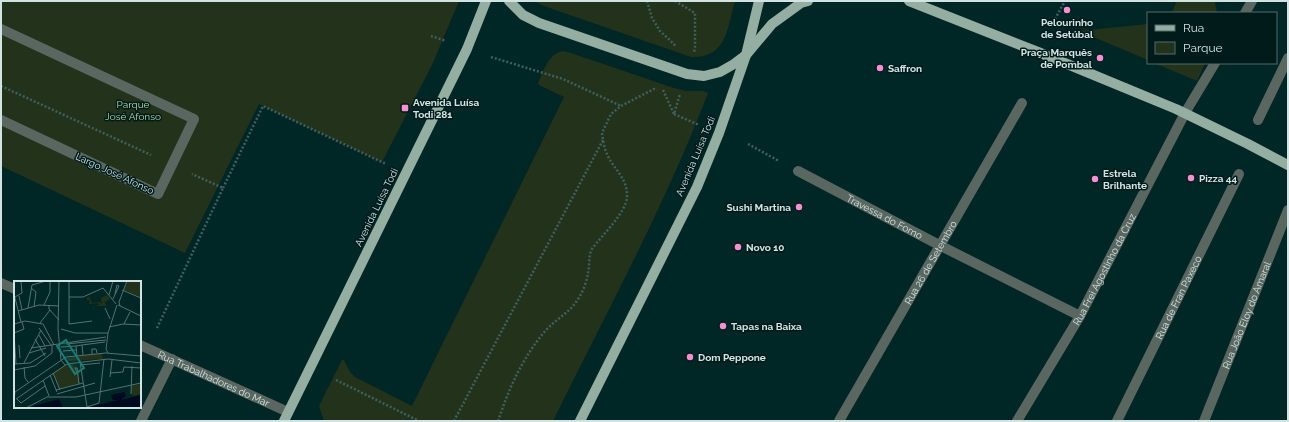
<svg xmlns="http://www.w3.org/2000/svg" width="1289" height="422" font-family="Raleway,sans-serif">
<rect width="100%" height="100%" fill="#002625"/>
<g fill="#23321a">
<path d="M1,1H459L432,65L382,162L259,104L185,253L1,166Z"/>
<path d="M534,1H735C727,29 727,58 691,57L544,6Z"/>
<path d="M1177,1H1215L1217,13H1170L1172,12Z"/>
<path d="M1148,24V60L1079,31Z"/>
<path d="M562,51L568,52L674,88L686,91H703L708,93C665,206 606,313 553,421H324L319,406L342,360H344L350,372L355,377L412,406L564,97L539,85L538,83C544,70 548,55 562,51Z"/>
<path d="M1154,63H1205L1197,81Z"/>
</g>
<g fill="none" stroke-linecap="round" stroke-linejoin="round">
<g stroke="#40605f" stroke-width="2.5" stroke-dasharray="2 2" stroke-linecap="butt">
<path d="M647,1L652,18L660,31L674,44L675,46"/>
<path d="M675,1L695,13V47L694,53"/>
<path d="M1051,26L1065,1"/>
<path d="M431,36L446,41"/>
<path d="M491,57L563,79L621,106"/>
<path d="M1,86L151,155"/>
<path d="M663,90L674,114L680,94"/>
<path d="M674,114L699,125"/>
<path d="M748,144L779,161"/>
<path d="M223,188L263,106L386,164"/>
<path d="M157,328L223,188L192,174"/>
<path d="M336,380L419,421"/>
<path d="M454,421L603,140"/>
<path d="M498,421C509,388 524,354 548,328C561,315 570,313 580,296C584,289 587,280 588,273C590,265 588,256 592,249C602,235 626,213 627,197C628,178 613,169 607,154C604,148 603,140 602,133L611,114L621,106L654,89L657,90"/>
</g>
<g stroke="#5a6761" stroke-width="10">
<path d="M1245,13L1252,1"/>
<path d="M1,29L194,119L158,194L1,120"/>
<path d="M1258,120L1288,58"/>
<path id="s1" d="M798,171L941,246L1080,316"/>
<path d="M1,283L15,289"/>
<path id="s2" d="M140,345L288,412"/>
<path d="M141,421L172,359"/>
<path id="s3" d="M839,421L1022,103"/>
<path id="s4" d="M1017,421L1080,316L1185,113L1215,63"/>
<path id="s5" d="M1117,421L1239,174"/>
<path id="s6" d="M1204,421L1288,210"/>
</g>
<g stroke="#94afa2" stroke-width="10">
<path d="M509,1L523,15L539,23L687,74L704,76L720,72L734,64L746,55L772,24L801,3L808,1"/>
<path d="M909,1L1038,52L1176,109L1248,144L1288,165"/>
<path d="M284,421L467,49L486,1"/>
<path d="M580,421L697,187L719,133L746,55L759,1"/>
</g>
</g>
<g fill="#f591d2" stroke="#011b1b" stroke-width="1.5">
<circle cx="1067" cy="10" r="4"/>
<circle cx="1100" cy="58" r="4"/>
<circle cx="880" cy="68" r="4"/>
<rect x="401" y="104" width="8" height="8" rx="2"/>
<circle cx="1191" cy="178" r="4"/>
<circle cx="1095" cy="179" r="4"/>
<circle cx="799" cy="207" r="4"/>
<circle cx="738" cy="247" r="4"/>
<circle cx="723" cy="326" r="4"/>
<circle cx="690" cy="357" r="4"/>
</g>
<g text-anchor="middle" stroke-width="3" stroke-linejoin="round" paint-order="stroke">
<g font-size="10" font-weight="bold" fill="#d1e4e3" stroke="#011b1b" text-anchor="start">
<text x="1067" y="26" text-anchor="middle">Pelourinho<tspan x="1067" dy="12">de Setúbal</tspan></text>
<text x="1092" y="56" text-anchor="end">Praça Marquês<tspan x="1092" dy="12">de Pombal</tspan></text>
<text x="888" y="72">Saffron</text>
<text x="413" y="106">Avenida Luísa<tspan x="413" dy="12">Todi 281</tspan></text>
<text x="1103" y="177">Estrela<tspan x="1103" dy="12">Brilhante</tspan></text>
<text x="1199" y="182">Pizza 44</text>
<text x="791" y="211" text-anchor="end">Sushi Martina</text>
<text x="746" y="251">Novo 10</text>
<text x="731" y="330">Tapas na Baixa</text>
<text x="698" y="361">Dom Peppone</text>
</g>
<g font-size="10" fill="#b7d9a5" stroke="#011b1b">
<text x="133" y="108">Parque<tspan x="133" dy="12">José Afonso</tspan></text>
</g>
<g font-size="10" fill="#d1e4e3" stroke="#011b1b">
<text transform="translate(695 156) rotate(-67)" y="4">Avenida Luísa Todi</text>
<text transform="translate(115 173) rotate(25)" y="4">Largo José Afonso</text>
<text transform="translate(376 207) rotate(-64)" y="4">Avenida Luísa Todi</text>
<text dy="4" stroke="none"><textPath href="#s1" startOffset="98">Travessa do Forno</textPath></text>
<text dy="4" stroke="none"><textPath href="#s3" startOffset="183">Rua 26 de Setembro</textPath></text>
<text dy="4" stroke="none"><textPath href="#s4" startOffset="175">Rua Frei Agostinho da Cruz</textPath></text>
<text dy="4" stroke="none"><textPath href="#s5" startOffset="138">Rua de Fran Paxeco</textPath></text>
<text dy="4" stroke="none"><textPath href="#s6" startOffset="114">Rua João Eloy do Amaral</textPath></text>
<text dy="4" stroke="none"><textPath href="#s2" startOffset="81">Rua Trabalhadores do Mar</textPath></text>
</g>
</g>
<g transform="translate(14 281)">
<rect width="127" height="127" fill="#002625"/>
<path d="M114,0H127V16L110,9ZM93,14L96,18L91,21L92,25H80L79,30V25L85,24L84,22L75,23L76,19H73V16H75L78,22L86,21L88,23L87,17ZM88,72L89,78L55,80L53,77ZM59,83L60,86H64L66,102L46,108L39,92L51,84ZM127,103V113L118,115L117,105Z" fill="#23321a"/>
<path d="M110,111L112,115L107,119L127,114V127H71L104,119H99L97,114ZM45,118L49,127H17L20,125Z" fill="#00091d"/>
<path fill="none" stroke="#547271" stroke-width="1" d="M45,0L44,48L47,79L51,84M55,0V43L78,40M17,7L22,11L20,26M89,7L102,23M108,9L127,17M0,13L7,41M95,14L99,0M5,15L8,29M1,16L8,12L7,0M55,16H69L89,7M99,18L105,5L103,4L101,13M30,24L36,11V0M104,24L127,35M35,25V28L45,39M106,25L105,21L113,0M14,27L18,4L32,0M91,27L96,38M4,30L25,24L45,25M26,42L36,29M0,43L11,40L29,43L40,64M110,43L116,31M95,46L109,43L127,44M25,47L37,64M47,48L61,52H94M25,54L31,65M21,58L31,75M52,63L92,59M5,64L6,77M68,64L91,61M47,66L62,65M17,67L92,56M49,70L62,69M15,72L32,67M94,72L92,68L94,52L103,24M78,73V68H82L83,72M63,75L62,65L68,64L69,74M66,81L73,126L85,122L90,78M10,82L27,49M1,83L16,82L32,72M2,83L0,52L10,48L8,41M66,84L86,82M10,86L11,97L14,101M0,89L21,85L38,72V64M39,92L46,109M97,92L109,91L110,86L127,87M64,93L61,87H63L65,103M36,94L43,111M96,96L98,79M29,99L35,115M42,109L69,102M43,113L81,102M117,113L118,85M2,118L53,83L94,78L127,82M3,118L7,122L31,105M0,120L1,111L52,76L92,72L127,75M12,127L33,116H62L127,102"/>
<path fill="#197c74" fill-opacity="0.15" stroke="#197c74" stroke-width="2" d="M52,59L70,87L61,93L43,65Z"/>
<rect width="127" height="127" fill="none" stroke="#d1e4e3" stroke-width="2"/>
</g>
<rect width="1289" height="422" fill="none" stroke="#d1e4e3" stroke-width="4"/>
<rect x="1147" y="12" width="130" height="52" fill="#011b1b" stroke="#546b6b"/>
<rect x="1155" y="25" width="20" height="6" fill="#94afa2" stroke="#546b6b"/>
<text x="1183" y="32" font-size="12" fill="#d1e4e3">Rua</text>
<rect x="1155" y="42" width="20" height="12" fill="#23321a" stroke="#546b6b"/>
<text x="1183" y="52" font-size="12" fill="#d1e4e3">Parque</text>
</svg>
